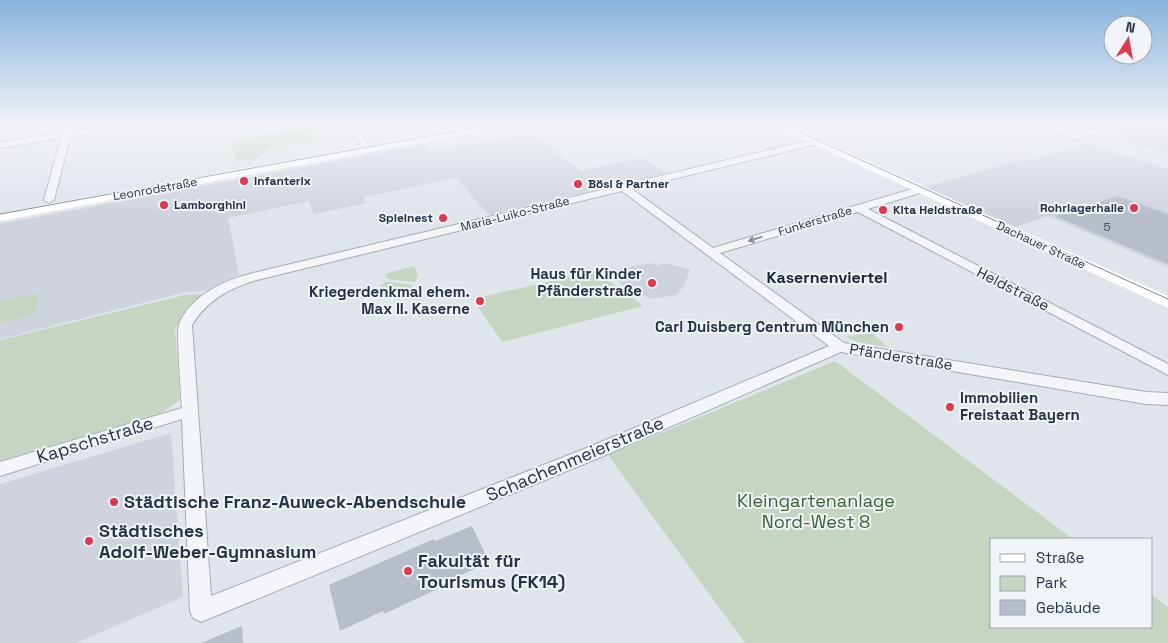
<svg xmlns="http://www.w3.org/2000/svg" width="1168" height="643" font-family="'Space Grotesk',sans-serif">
<rect width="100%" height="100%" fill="#e0e4eb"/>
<g fill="#ced3dd">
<path d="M1142,125L1168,129V154L1107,135Z"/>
<path d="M533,133L581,171L642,157L667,173L489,215L456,178L364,197L366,203L314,214L309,201L228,218L239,275L208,291L186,292L0,339V224L426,144L431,150L466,144L468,145Z"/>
<path d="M1086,143L1168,169V267L1048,216L1012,228L923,188L1017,161L1036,159Z"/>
<path d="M651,263L658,266L663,263L690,269L685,284L677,295L651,299L625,288L609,270Z"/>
<path d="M171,433L183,597L76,643H0V484Z"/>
</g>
<g fill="#c5d5c1">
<path d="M331,125L311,129L317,140L282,146L281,144L266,149L267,154L259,156V158L236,162L230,139Z"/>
<path d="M414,266L418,275L415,282L388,279L385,274Z"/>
<path d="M596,271L643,306L502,342L473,299Z"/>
<path d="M385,282H388L413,285L407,292L392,295L378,289Z"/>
<path d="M39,293L34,315L0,323V302Z"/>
<path d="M208,294L186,313L175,329L180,400L161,413L0,461V340L185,295Z"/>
<path d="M871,332L887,347L857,342L846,337Z"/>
<path d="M835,361L1073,539H992V627H1152V595L1168,607V643H745L608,455Z"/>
</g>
<g fill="#b7bdc9">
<path d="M1118,196L1168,214V264L1055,216Z"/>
<path d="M472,526L489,562L449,581L450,583L384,614L383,611L340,631L329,585L434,539L435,541Z"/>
<path d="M242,626L243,643H201Z"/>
</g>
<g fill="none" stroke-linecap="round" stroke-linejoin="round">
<g stroke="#a5abb6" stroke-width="2">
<g id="street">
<path d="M113,125H136L70,137L54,200L49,203L44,200L61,138L0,148V142L62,133L65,126H68L72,128L71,132Z"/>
<path d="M347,125H355L372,150L371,152H365Z"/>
<path d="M1036,125H1049L1076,134L1107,125H1121L1076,140Z"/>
<path d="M815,139L818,140V144L632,189L713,248L915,188H923V192L868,209L1168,364V375L858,212L720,253L844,343L1146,392L1168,393V405L1146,404L841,352L601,457L201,622L193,618L190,611L182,419L0,476V462L182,408C181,394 176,332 179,324C191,295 225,280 253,273ZM622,191L829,346L589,447L211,596L192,325C207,300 230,288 257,280Z"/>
</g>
</g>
<use href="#street" fill="#f3f5f8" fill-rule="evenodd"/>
<g fill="#fff" fill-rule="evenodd">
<path d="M480,125H505L500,128L0,221V213Z"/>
<path d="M772,125H787L1168,296V308Z"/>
</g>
<g stroke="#788396" stroke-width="1">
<path d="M784,125L1168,299"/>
<path d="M0,214L489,125"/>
</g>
</g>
<defs><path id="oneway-solid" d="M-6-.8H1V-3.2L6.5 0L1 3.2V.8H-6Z" transform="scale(1.25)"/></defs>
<use fill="#8d939e" href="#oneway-solid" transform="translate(755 239) rotate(163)"/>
<linearGradient id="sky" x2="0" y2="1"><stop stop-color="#88b3de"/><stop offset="0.58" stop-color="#f1f3f6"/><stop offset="1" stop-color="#f1f3f6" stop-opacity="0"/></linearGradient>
<rect width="1168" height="215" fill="url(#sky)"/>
<g fill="#db3a50" stroke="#f0f3f8" stroke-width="2">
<circle cx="244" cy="181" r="5"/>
<circle cx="578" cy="184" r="5"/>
<circle cx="164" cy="205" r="5"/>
<circle cx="1134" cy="208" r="5"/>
<circle cx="883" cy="210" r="5"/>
<circle cx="443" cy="218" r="5"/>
<circle cx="652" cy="283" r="5"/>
<circle cx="480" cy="301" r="5"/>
<circle cx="899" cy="327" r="5"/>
<circle cx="950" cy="407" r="5"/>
<circle cx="114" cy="502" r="5"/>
<circle cx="89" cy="541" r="5"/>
<circle cx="408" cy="571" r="5"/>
</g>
<g text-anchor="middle" stroke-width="4" stroke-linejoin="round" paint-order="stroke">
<g font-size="12" font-weight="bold" fill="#273144" stroke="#f0f3f8" text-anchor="start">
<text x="254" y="185">Infanterix</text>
<text x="588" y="188">Bösl &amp; Partner</text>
<text x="174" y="209">Lamborghini</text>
<text x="1124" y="212" text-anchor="end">Rohrlagerhalle</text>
<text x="893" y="214">Kita Heldstraße</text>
<text x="433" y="222" text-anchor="end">Spielnest</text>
</g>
<g font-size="12" fill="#273144" stroke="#f0f3f8">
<text transform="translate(155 189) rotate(-10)" y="4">Leonrodstraße</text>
<text transform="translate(515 214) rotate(-14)" y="4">Maria-Luiko-Straße</text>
<text transform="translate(815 221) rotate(-17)" y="4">Funkerstraße</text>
<text transform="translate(1041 245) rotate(25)" y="4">Dachauer Straße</text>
</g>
<g font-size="12" fill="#4b5465">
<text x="1107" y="231">5</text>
</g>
<g font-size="15" font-weight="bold" fill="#273144" stroke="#f0f3f8" text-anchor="end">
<text x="642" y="279">Haus für Kinder<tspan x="642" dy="17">Pfänderstraße</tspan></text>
<text x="470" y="297">Kriegerdenkmal ehem.<tspan x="470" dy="17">Max II. Kaserne</tspan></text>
<text x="889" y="332">Carl Duisberg Centrum München</text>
<text x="960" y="403" text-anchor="start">Immobilien<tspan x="960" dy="17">Freistaat Bayern</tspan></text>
</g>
<g font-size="15" fill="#273144" stroke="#f0f3f8">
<text transform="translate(1013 289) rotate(27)" y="5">Heldstraße</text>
<text transform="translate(901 357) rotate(9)" y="5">Pfänderstraße</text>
</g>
<g font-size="16" font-weight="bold" fill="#192235" stroke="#f0f3f8">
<text x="827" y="283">Kasernenviertel</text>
</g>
<g font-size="18" fill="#273144" stroke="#f0f3f8">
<text transform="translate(95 440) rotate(-17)" y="6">Kapschstraße</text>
<text transform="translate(575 459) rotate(-23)" y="6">Schachenmeierstraße</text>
</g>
<g font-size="18" fill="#3b6133" stroke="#f0f3f8">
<text x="816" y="507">Kleingartenanlage<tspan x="816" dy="21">Nord-West 8</tspan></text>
</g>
<g font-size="18" font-weight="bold" fill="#273144" stroke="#f0f3f8" text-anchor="start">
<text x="124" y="508">Städtische Franz-Auweck-Abendschule</text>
<text x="99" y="537">Städtisches<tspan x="99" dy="21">Adolf-Weber-Gymnasium</tspan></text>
<text x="418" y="567">Fakultät für<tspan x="418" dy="21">Tourismus (FK14)</tspan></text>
</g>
</g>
<rect x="990" y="538" width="162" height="90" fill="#f0f3f8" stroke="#a0a5b0"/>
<rect x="1000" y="554" width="25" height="8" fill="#ffffff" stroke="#a0a5b0"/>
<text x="1036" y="563" font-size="15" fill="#273144">Straße</text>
<rect x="1000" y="576" width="25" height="15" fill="#c5d5c1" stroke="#a0a5b0"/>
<text x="1036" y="588" font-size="15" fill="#273144">Park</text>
<rect x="1000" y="600" width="25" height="15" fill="#b7bdc9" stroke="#a0a5b0"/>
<text x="1036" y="613" font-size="15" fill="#273144">Gebäude</text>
<g transform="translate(1128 40) rotate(11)"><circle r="24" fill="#f0f3f8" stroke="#a0a5b0"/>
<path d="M0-4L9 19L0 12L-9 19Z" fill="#db3a50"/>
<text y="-8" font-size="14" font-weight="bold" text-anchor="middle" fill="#273144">N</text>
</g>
</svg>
